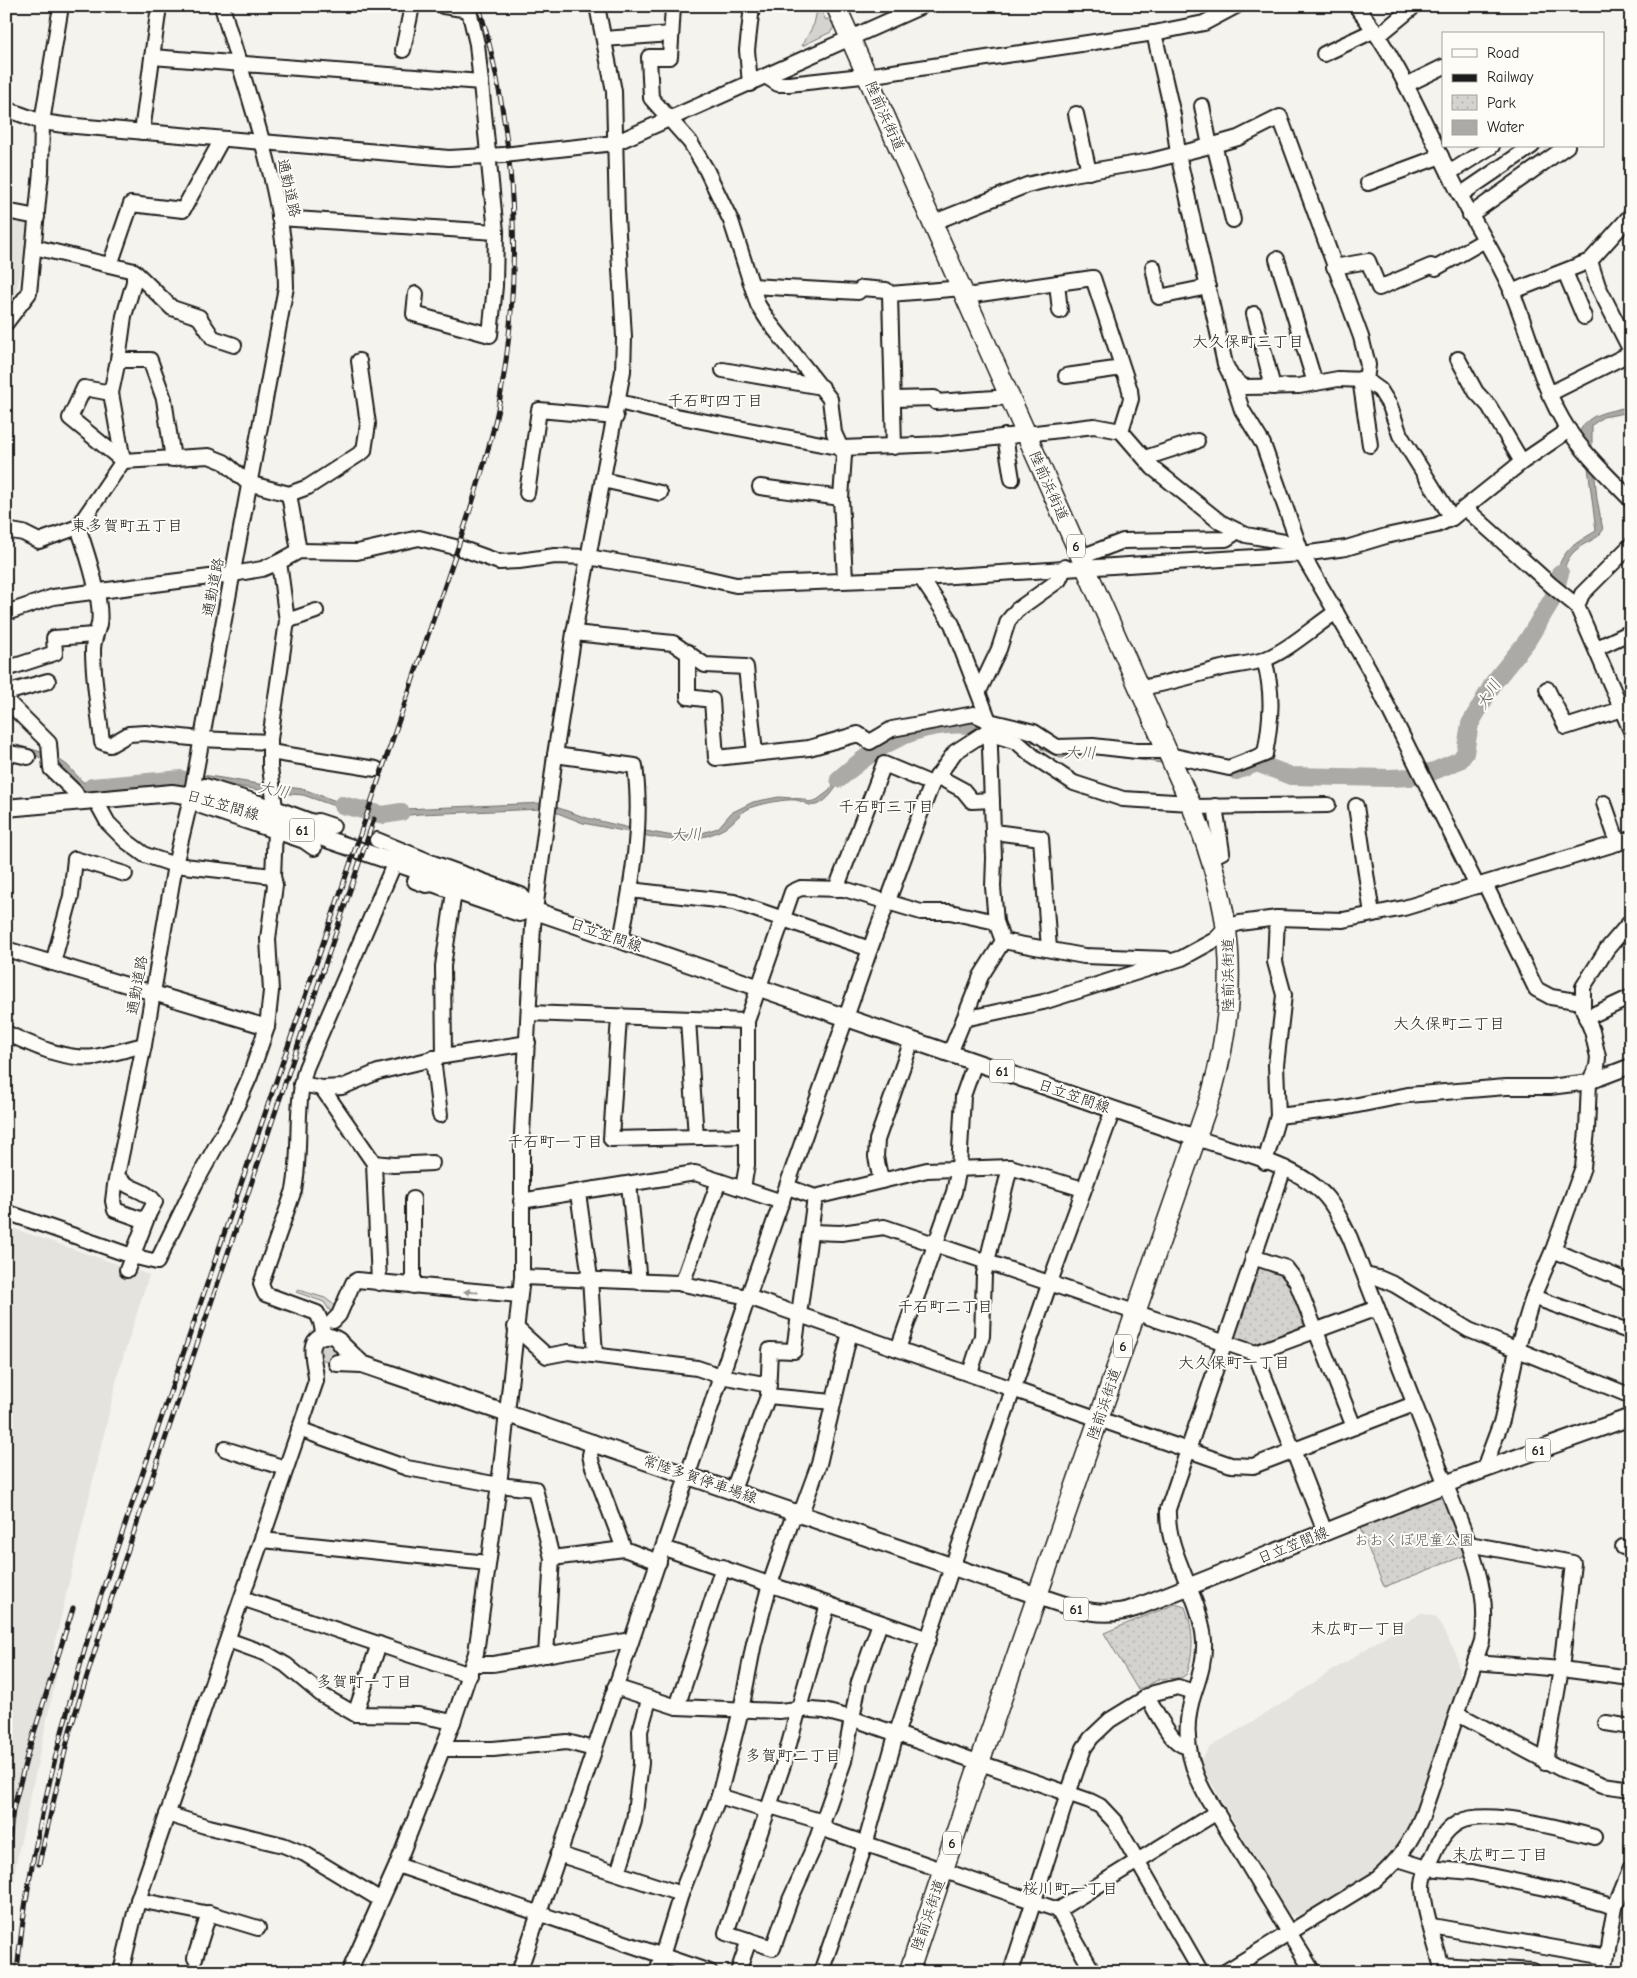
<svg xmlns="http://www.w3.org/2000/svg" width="1637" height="1978" font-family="'Comic Neue','Klee One',sans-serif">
<defs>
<pattern id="park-dots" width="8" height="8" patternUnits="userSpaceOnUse" patternTransform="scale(1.25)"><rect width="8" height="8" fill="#d4d3cf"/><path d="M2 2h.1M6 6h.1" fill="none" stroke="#b5b5b1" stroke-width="1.8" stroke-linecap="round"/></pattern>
</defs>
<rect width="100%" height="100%" fill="#f4f3ee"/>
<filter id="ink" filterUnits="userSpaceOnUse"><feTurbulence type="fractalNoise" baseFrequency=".02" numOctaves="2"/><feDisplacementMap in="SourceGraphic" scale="10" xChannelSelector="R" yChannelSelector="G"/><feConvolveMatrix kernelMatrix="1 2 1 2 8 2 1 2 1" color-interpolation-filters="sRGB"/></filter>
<g filter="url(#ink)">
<g fill="#e4e3de">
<path d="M6,217L32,222L16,293L6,312Z"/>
<path d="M6,1226L149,1275L119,1370L55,1642L51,1671L57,1673L15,1868L6,1972Z"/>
<path d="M1421,1613L1436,1617L1456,1654L1461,1684L1408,1832L1398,1846L1367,1876L1299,1916L1288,1914L1205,1772L1201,1760L1210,1747L1272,1710Z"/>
</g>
<g fill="#d4d3cf" stroke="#787876">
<path d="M818,6L826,20L830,18L824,6H828L836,23L831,32L802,46L814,24Z"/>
<path d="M298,1290L325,1298L334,1305V1311H330L324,1302L296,1292Z"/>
<circle cx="328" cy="1351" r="10"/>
</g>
<g fill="url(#park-dots)" stroke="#787876">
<path d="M1262,1263L1285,1274L1294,1286L1309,1330L1257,1350L1234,1342L1232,1337L1253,1268Z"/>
<path d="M1436,1496L1443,1499L1466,1555L1384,1587L1359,1526Z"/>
<path d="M1175,1604L1185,1607C1194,1631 1194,1650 1187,1674L1181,1678L1160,1679L1138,1690L1104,1633Z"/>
</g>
<g fill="#abaaa6" stroke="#72716f">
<path d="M1631,405V412L1603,417L1592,425V450L1579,433C1589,410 1612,413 1631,405Z"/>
<path d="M1587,459L1594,467L1597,499L1603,530C1599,537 1594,539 1588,542C1566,554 1564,565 1561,588L1554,583C1561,551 1569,547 1596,531Z"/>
<path d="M973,720L982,723L977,729L971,727C934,730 887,726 862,758C855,766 847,773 841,781C834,789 831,797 821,803C810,809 806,802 796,800C784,799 767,803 755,806C741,810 736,821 725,828C700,843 666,842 640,834V830L673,836L702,833L718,828L731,813L753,802L779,797L803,799L809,802L817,800L829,791L840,777L873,746L892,735Z"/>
<path d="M995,733C1013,734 1039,732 1048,751L1054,753L1069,752L1157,755L1162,763L1095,754L1060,758L1041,749L1040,745L1033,742L1028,743Z"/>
<path d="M6,742L45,753V761L35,755L6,748Z"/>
<path d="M54,756L67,765L83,782H114L115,787L82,790L55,765Z"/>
<path d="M180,775V781L120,787V780Z"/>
<path d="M203,775L271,786V792L206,781Z"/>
<path d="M278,786L303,789L347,805L366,806L364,812L346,810L303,795L279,793Z"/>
<path d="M544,803L543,809L420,814L378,818L381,810Z"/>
<path d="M556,807L587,818L634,829L633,833L583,823L555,812Z"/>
</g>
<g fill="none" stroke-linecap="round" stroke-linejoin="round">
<g stroke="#abaaa6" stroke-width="18">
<path d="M1236,771L1257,763L1291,776L1390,778L1410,777L1434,771L1460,760L1465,753L1470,724L1494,682L1527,641L1553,598L1560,573"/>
<path d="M839,779C887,736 938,711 1004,732"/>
<path d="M92,787L181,779"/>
<path d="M342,805L383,815L401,812"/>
</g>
<g stroke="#1c1c1c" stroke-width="18">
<g id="minor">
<path d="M443,6L469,10"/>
<path d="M468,6L477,44L496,232"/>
<path d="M673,6L670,57H649L651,98L690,142L706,169L731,221L758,305L769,322L830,399L834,433L844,455L841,498L845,580"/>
<path d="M1356,6C1399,59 1424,124 1455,185C1473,221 1496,255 1512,292C1531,338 1541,387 1568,429C1585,455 1610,478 1631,500"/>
<path d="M1154,33L1173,115L1178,154L1225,364L1231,376L1244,387L1299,386L1338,379L1366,380L1380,390L1390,406L1400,435L1452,518"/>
<path d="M1378,36L1412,8L1410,6"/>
<path d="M604,39L671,34"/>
<path d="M403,50L412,6"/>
<path d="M1324,54L1375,30"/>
<path d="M152,57L481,82"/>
<path d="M767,77L778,84H789L880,74L1154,33L1204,23L1236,6"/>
<path d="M750,84L747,50L752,6"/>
<path d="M1406,85L1443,67"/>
<path d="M1202,106L1210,146"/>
<path d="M6,109L42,122L64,125L449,158L504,155"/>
<path d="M1076,114L1089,172"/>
<path d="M142,132L159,6"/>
<path d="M1214,144L1233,220"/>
<path d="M521,153L615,143L922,6"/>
<path d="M1449,173L1492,146"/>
<path d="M1368,183L1441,156"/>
<path d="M1460,195L1532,146"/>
<path d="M6,211L37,217"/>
<path d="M1470,215L1567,146"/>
<path d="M279,218L496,232L495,286L490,335L414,314L416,294"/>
<path d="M932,223L1027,185L1073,174L1150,161L1210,146L1238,138L1280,117L1361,337L1368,365L1366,380"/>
<path d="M34,247L134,271L172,308L199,317L213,338L234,345"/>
<path d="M1277,259L1315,383"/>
<path d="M1590,261L1598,286L1631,351"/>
<path d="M110,265L131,204L183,210L222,139"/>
<path d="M1153,267L1159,297L1208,287"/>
<path d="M1334,267L1368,261L1379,288L1431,266L1436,268L1485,240"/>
<path d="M1565,272L1584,317"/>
<path d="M1057,283L1060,311"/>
<path d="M752,286L858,292L862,288L886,290L890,294"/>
<path d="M1511,292L1590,261L1631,215"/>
<path d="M966,296L1093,278L1130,390L1131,399L1121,431"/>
<path d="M1254,314L1273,387"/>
<path d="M6,323L29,293L41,171L42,122L61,6"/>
<path d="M1458,359L1476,392L1489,406L1522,462"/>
<path d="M118,360H150L164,399L173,459"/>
<path d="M723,370L822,387"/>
<path d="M1066,376L1122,368"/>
<path d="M1231,376L1242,410L1263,444L1302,554L1369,669L1477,886"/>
<path d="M1360,379L1370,445"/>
<path d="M111,393L84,388L70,418L123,461L209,456L224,462L248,483L289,494L308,487L364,451L368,424L359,361"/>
<path d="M1549,394L1631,353"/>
<path d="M894,399L934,398L936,402L1010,397"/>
<path d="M619,402L676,416L842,448L943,444L1094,426L1121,431L1153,468L1220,522L1246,535L1296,544L1302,554"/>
<path d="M1005,436L1012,479"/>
<path d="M894,447L890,294L963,288"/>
<path d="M1145,458L1197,441"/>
<path d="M603,480L660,493"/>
<path d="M760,487L841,498"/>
<path d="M527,493L539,410L616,417"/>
<path d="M289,494L299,551"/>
<path d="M1465,508L1551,585L1577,606"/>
<path d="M78,527C86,550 103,602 99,624C97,633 93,640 93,650C93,680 99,712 102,742L110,745L129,734L145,733L200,739L270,742"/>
<path d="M6,530L23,533L39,541L78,527L123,461L111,393L118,360L124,316L134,282V271"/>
<path d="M1631,545L1582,594L1577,606L1631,731"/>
<path d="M1081,557L1123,541L1226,539L1238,531"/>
<path d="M921,578L952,624L989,721L994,858L993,887L996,922L1003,941"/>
<path d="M316,611L287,621L279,562L299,551L357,552L419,538L463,549L499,562L519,561L555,556L588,557L692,575L736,585L921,578L1302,554L1346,548L1386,536L1437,525L1452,518L1522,462L1569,430"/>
<path d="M6,613L53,597L233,574L262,569L279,562"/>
<path d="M574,633L673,643L705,665L746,667L755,753"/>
<path d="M1597,648L1631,632"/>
<path d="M688,652V697L712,700L716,758L809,748L858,734L870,742L892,729L974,714L989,721L1034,732L1057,747L1093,746L1137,751H1168"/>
<path d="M6,669L55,653L54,638L94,635"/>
<path d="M1140,688C1165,684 1189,677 1214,670C1230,665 1247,665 1263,660C1286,652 1315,626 1336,612"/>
<path d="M1547,689L1566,727L1622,709"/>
<path d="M979,691L999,649L1008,621L1017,610L1059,580L1065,567"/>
<path d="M6,693L48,681"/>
<path d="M6,700L49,743L51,769L75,792L80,802"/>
<path d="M991,734L1017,742L1034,757L1074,783L1123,799L1191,803"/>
<path d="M6,752L28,757"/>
<path d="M270,752L376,769"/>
<path d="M555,755L635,766C643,824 632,883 621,940"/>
<path d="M1169,755L1229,768L1265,754C1271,721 1274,692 1264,660"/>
<path d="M937,776L963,790L972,801L992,800"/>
<path d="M191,794L205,786L275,808L270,767V739L287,621"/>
<path d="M96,801L108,823L126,841L145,855L175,865L273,876"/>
<path d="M1604,803L1618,843"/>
<path d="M1356,806L1372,914"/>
<path d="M1192,807L1328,805"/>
<path d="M275,808L313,822L318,821L333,826"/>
<path d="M275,831L304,841L314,848"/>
<path d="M994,832L1041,838L1049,949"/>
<path d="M377,840L433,863L521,895L535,910"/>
<path d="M1212,857L1222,852L1215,806"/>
<path d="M415,881L426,885L432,884L519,914L535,910"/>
<path d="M1485,884L1536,989L1551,997L1582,1002"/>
<path d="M836,889L884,764L932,784"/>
<path d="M630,890L734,902L870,949"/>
<path d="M6,949L267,1027"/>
<path d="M53,963L71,896L75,859L125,874"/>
<path d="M529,1013L747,1021"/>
<path d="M619,1017L611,1139L746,1136"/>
<path d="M1586,1018L1631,997"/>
<path d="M964,1019L981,976L1003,941L1084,956L1166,959"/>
<path d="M688,1020L696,1137"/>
<path d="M6,1033C33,1045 65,1061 95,1057C111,1054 128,1049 144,1045"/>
<path d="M950,1053L964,1019L1043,1002L1182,958L1215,940L1227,927L1240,923L1277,918L1343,920L1404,908L1631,839"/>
<path d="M444,1056L443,966L454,892"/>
<path d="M433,1058L440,1115"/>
<path d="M301,1084L322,1088L342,1087L378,1072L444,1056L528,1043"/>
<path d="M322,1088L374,1163L394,1165L432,1163"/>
<path d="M1278,1116L1338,1109L1408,1095L1506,1087H1550L1589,1082L1631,1066"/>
<path d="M1196,1138C1235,1151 1300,1165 1327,1198C1337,1210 1343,1224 1350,1238L1469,1544C1481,1577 1488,1606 1482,1641L1422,1816C1411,1842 1398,1861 1377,1879L1225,1972"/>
<path d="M1265,1162L1278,1116L1276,1065L1284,995L1275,962L1277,918"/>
<path d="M374,1163L379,1283"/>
<path d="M1284,1168L1168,1509C1166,1555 1201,1595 1204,1641C1205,1660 1200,1675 1194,1693C1182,1728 1187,1760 1204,1792L1313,1972"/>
<path d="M117,1176C129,1191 144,1188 155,1202L148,1215L143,1220L115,1210L113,1201L115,1185L144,1045L175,865L190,802L286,287C286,195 247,95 222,6"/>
<path d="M881,1181L876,1157L877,1140L912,1040"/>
<path d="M629,1184L639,1282"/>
<path d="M788,1187L815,1197L927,1170L1010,1167L1083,1189"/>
<path d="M743,1188L747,1165V1021L792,892L801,888L844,889L921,912H950L996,922"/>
<path d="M578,1193L590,1278L595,1355"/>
<path d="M815,1197L794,1351L770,1350L768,1396L833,1402"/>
<path d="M413,1199V1286"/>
<path d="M521,1201L695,1173L782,1202"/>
<path d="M6,1212L132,1256L157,1262L195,1184L230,1121L250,1076L267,1027L271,991L268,939L275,885L273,876L275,831L201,806L191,794"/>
<path d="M811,1232L841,1233L884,1227L1255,1353L1377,1308"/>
<path d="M1553,1250L1631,1283"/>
<path d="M1253,1257L1286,1268L1296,1281L1354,1427"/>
<path d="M127,1270L148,1215"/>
<path d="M1365,1275L1379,1278L1395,1285L1469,1330L1631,1396"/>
<path d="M522,1277L678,1283L748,1297L1231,1465L1253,1466L1414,1404"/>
<path d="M682,1284L719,1181"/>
<path d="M1533,1297L1631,1332"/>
<path d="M333,1321L339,1315L353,1283L357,1280L519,1295"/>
<path d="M515,1327L547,1356L568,1352L697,1368L721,1376L769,1385"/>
<path d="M324,1336L321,1322L317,1313L265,1294L261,1284L294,1190C302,1149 294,1108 306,1068L395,862"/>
<path d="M898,1349L954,1192L959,1168L963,1096L975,1062"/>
<path d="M1255,1353L1325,1532"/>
<path d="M970,1373L982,1336L984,1274L1010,1167"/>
<path d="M299,1429L407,1468L499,1485L535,1489L552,1558L546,1655"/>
<path d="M593,1442L590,1455L592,1464L624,1549L659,1562"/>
<path d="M225,1449L285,1468"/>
<path d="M1489,1468L1487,1460L1502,1420L1517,1350L1533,1297L1553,1250L1583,1167L1587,1131L1589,1082L1597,1067L1598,1057L1592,1031L1583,1009V987L1607,949L1631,921"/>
<path d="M733,1490L768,1396"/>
<path d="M801,1513L819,1464L850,1332"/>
<path d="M262,1540L488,1563"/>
<path d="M1469,1544L1573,1563L1561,1669L1545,1762"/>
<path d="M1623,1547L1631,1549"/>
<path d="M664,1548L929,1639"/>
<path d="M552,1558L624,1549"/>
<path d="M242,1598L470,1675"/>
<path d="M828,1604L784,1762L726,1933L773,1948L790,1900L814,1847L844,1761L859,1682L880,1623"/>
<path d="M228,1640L267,1654L286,1665L322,1695L355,1714L418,1715L453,1722"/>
<path d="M1475,1662L1561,1669L1631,1678"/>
<path d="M474,1664H493L631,1640"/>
<path d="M615,1687L677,1707L779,1711L798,1709L824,1711L851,1718L1090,1801L1100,1806L1115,1822L1201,1972"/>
<path d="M1147,1696C1155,1709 1172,1747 1187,1746"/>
<path d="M677,1707L723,1567"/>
<path d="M355,1714L379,1644"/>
<path d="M1458,1714L1563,1770L1603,1785L1631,1789"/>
<path d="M1606,1723L1631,1727"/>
<path d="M443,1749H493L567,1742L594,1749"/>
<path d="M719,1796L768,1811"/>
<path d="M770,1806L823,1822L826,1830L1058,1910L1093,1972"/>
<path d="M167,1814L205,1826L283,1845L305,1854L381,1900"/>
<path d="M558,1854L681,1894"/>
<path d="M1398,1859L1427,1868L1472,1872L1555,1890L1615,1907"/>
<path d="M397,1865L710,1972"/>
<path d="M618,1873L634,1821L641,1763L640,1731L649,1700"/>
<path d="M138,1900L215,1915L258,1928"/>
<path d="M1058,1910L1217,1812"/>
<path d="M1432,1926L1606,1957"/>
<path d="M195,1958L209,1913"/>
<path d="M1441,1965L1533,1971"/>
<path d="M121,1972L138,1900L316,1381C317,1367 303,1340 324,1336C330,1335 334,1337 339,1340"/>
<path d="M349,1972L397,1865L453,1722L476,1653L499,1485L522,1277V1134L533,926L555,755L574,633L623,371L624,337L617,217L614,91L597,6"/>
<path d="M519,1972L748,1297L870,949L919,817L932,784L955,752L989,730"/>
<path d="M657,1972L681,1894L719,1796L741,1710L754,1643L770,1584L795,1511"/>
<path d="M738,1972L749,1940"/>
<path d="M821,1972L865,1845L896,1735L948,1579L1050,1282L1113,1110"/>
<path d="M1011,1972L1068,1794L1084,1748L1091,1738L1110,1720L1154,1693L1178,1687L1194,1692"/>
<path d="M1443,1972C1437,1947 1423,1910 1423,1886C1423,1875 1429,1864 1434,1854C1440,1840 1445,1830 1459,1822C1487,1808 1564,1829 1594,1837"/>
<path d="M1604,1972L1615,1907L1631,1868"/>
</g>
</g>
<g stroke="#1c1c1c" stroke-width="20">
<g id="major">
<path d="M6,808L172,793L207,798L1196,1138"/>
<path d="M341,1344L362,1364"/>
<path d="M337,1363L362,1364L1038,1596C1071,1607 1100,1620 1135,1608L1466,1476L1631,1417"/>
</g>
</g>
<g stroke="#1c1c1c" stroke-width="22">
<path id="highway" d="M836,6L1192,807C1233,908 1241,986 1212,1092L979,1764L909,1972"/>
</g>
<use href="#minor" stroke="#fdfcf7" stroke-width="14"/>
<use href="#major" stroke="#fdfcf7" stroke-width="16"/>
<use href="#highway" stroke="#fdfcf7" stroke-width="19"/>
<g stroke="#1c1c1c" stroke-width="5">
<g id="rail">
<path d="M39,1864L70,1730L108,1609L374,819"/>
<path d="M6,1865L13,1810L28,1752L73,1608"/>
<path d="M17,1972C29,1846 62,1725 98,1604L458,547C473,502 488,456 498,409C524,277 517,135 479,6"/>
</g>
</g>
<use href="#rail" stroke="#fdfcf7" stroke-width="3" stroke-dasharray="9" stroke-linecap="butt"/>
<g stroke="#1c1c1c" stroke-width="18" stroke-linecap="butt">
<path id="minor-bridge" d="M504,155L521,153"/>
</g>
<use href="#minor-bridge" stroke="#fdfcf7" stroke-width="14"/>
</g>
<defs><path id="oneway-solid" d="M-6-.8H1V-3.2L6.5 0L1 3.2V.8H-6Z" transform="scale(1.25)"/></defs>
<use fill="#989794" href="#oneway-solid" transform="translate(471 1292) rotate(-176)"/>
</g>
<g text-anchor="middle" stroke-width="4" stroke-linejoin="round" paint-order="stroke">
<g fill="#fdfcf7" stroke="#605f5e" stroke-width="1">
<rect x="1067" y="534.5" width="18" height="23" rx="4"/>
<rect x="289.5" y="818.5" width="25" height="23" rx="4"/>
<rect x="989.5" y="1059.5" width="25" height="23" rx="4"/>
<rect x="1114" y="1334.5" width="18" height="23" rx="4"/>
<rect x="1525.5" y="1438.5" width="25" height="23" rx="4"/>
<rect x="1063.5" y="1597.5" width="25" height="23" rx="4"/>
<rect x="943" y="1831.5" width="18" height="23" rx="4"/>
</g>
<g font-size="14" font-weight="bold" fill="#1c1c1c">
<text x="1076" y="551">6</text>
<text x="302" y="835">61</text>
<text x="1002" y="1076">61</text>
<text x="1123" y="1351">6</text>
<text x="1538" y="1455">61</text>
<text x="1076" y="1614">61</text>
<text x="952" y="1848">6</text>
</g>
<g font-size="15" fill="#1c1c1c" stroke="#fdfcf7">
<text transform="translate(885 116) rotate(66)" y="5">陸前浜街道</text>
<text transform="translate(289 188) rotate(77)" y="5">通勤道路</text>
<text transform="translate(1049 486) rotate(66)" y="5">陸前浜街道</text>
<text transform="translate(213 587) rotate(-79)" y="5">通勤道路</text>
<text transform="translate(223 805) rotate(16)" y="5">日立笠間線</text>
<text transform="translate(606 935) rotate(19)" y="5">日立笠間線</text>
<text transform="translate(1228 975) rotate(-90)" y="5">陸前浜街道</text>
<text transform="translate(137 985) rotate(-80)" y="5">通勤道路</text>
<text transform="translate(1074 1096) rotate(19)" y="5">日立笠間線</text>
<text transform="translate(1104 1404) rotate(-71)" y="5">陸前浜街道</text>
<text transform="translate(700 1479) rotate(19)" y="5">常陸多賀停車場線</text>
<text transform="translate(1293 1545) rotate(-22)" y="5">日立笠間線</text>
<text transform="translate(928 1915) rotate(-71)" y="5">陸前浜街道</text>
</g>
<g font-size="15" fill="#5c5c5b" stroke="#fdfcf7">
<text x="1414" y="1545">おおくぼ児童公園</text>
</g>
<g font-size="16" fill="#1c1c1c" stroke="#fdfcf7">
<text x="1248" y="347">大久保町三丁目</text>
<text x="715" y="406">千石町四丁目</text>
<text x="127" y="531">東多賀町五丁目</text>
<text x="886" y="812">千石町三丁目</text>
<text x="1449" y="1029">大久保町二丁目</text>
<text x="555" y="1147">千石町一丁目</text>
<text x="945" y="1312">千石町二丁目</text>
<text x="1234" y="1368">大久保町一丁目</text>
<text x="1358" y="1634">末広町一丁目</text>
<text x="364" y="1687">多賀町一丁目</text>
<text x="793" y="1761">多賀町二丁目</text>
<text x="1500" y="1860">末広町二丁目</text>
<text x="1070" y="1894">桜川町一丁目</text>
</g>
<g font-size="16" font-style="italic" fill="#5c5c5a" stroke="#fdfcf7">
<text transform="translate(1488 694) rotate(-58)" y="6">大川</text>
<text transform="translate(1080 752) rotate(1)" y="6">大川</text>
<text transform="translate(274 789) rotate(11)" y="6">大川</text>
<text transform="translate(686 834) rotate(-3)" y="6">大川</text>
</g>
</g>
<rect width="1637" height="1978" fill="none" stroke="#fdfcf7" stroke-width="25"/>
<rect x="12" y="12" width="1612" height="1953" fill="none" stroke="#1c1c1c" stroke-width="2" filter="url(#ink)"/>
<rect x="1442" y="32" width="162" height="115" fill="#fdfcf7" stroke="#a3a29f"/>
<rect x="1452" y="49" width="25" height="8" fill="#fdfcf7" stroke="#a3a29f"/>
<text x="1487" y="58" font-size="15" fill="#1c1c1c">Road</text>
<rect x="1452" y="74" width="25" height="8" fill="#1c1c1c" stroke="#a3a29f"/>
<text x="1487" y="82" font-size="15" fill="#1c1c1c">Railway</text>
<rect x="1452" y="95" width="25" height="15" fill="url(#park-dots)" stroke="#a3a29f"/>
<text x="1487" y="108" font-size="15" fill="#1c1c1c">Park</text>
<rect x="1452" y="120" width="25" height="15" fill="#abaaa6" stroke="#a3a29f"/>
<text x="1487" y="132" font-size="15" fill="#1c1c1c">Water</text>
</svg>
